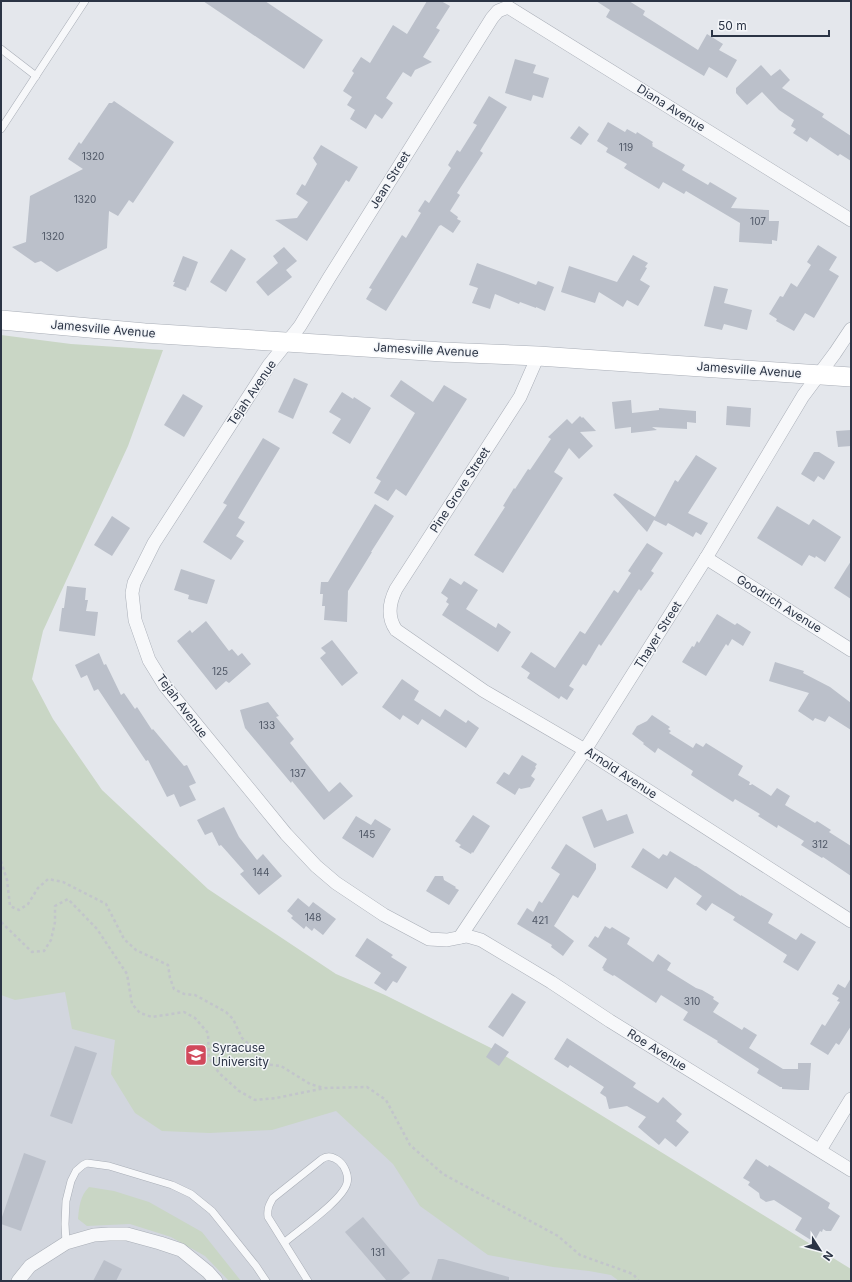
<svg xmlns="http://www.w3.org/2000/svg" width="852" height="1282" font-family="Inter,sans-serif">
<rect width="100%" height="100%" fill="#e4e7ec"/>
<path fill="#d2d6de" d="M1,829L780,1281H1Z"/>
<g fill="#c9d6c5">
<path d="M1,335L71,344L163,350L128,446L43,631L32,679L53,719L102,790L208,889L336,974L385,995L497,1051L851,1269V1281H619L611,1275L589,1271L553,1267L488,1255L420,1206L393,1164L336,1111L272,1130L209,1133L162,1131L135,1113L111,1074L115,1040L72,1029L65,992L15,1000L1,995Z"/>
<path d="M89,1187L114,1191L149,1202L202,1232L241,1281H229L205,1256L171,1237L130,1224L87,1226L78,1219C79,1207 80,1196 89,1187Z"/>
</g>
<g fill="#bbc0ca">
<path d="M203,1H265L323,40L304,69Z"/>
<path d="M427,1H441L450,6L436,28L440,30L423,57L432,62L415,70L411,77L403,72L386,98L393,103L382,119L375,114L366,129L350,119L355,110L347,105L352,97L343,91L354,73L352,71L361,57L370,63L393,25L407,34Z"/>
<path d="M596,1H629L645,11L643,15L698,50L707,34L723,44L719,50L737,60L727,78L709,67L704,76L606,17L610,10Z"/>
<path d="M515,59L536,65L533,73L549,78L543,98L533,95L531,101L505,93Z"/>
<path d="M761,65L771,76L780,69L790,80L782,88L824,114L822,117L851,136V161L840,154L838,156L810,137L807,142L793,133L796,129L791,126L794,120L779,110L762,92L747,105L736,93V88Z"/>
<path d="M489,96L507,107L480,151L483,153L457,193L460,195L450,211L458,217L457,219L461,221L453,233L441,225L439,226L386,311L366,299L372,289L369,288L402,235L406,238L421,213L418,211L425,200L429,203L451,168L448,165L457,150L460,152L477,125L473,123Z"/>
<path d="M114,101L174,142L133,203L129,200L118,216L109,211L107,248L57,272L41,261L35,263L12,247L26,242L30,196L83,169L68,159L79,142L81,144L109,103H112Z"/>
<path d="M608,122L625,132L627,129L636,134L637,132L653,142L652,144L653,145L652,146L685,165L682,170L708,185L710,182L737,198L731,208L769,210V221H779L777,241L772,240V244L739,242L740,223L686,191L684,194L663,182L659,189L624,168L627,164L606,152L608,148L597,141Z"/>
<path d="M579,126L589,134L581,145L570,138Z"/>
<path d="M321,145L358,167L349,182L346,180L307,241L275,220L297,218L308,202L296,194L302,184L305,186L317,164L313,158Z"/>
<path d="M818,245L837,257L829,270L839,276L814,318L805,313L794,331L776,321L777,319L769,314L780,296L783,297L791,283L797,287L811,265L807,262Z"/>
<path d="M284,247L297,261L286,270L292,277L268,296L256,282L278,263L273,256Z"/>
<path d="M231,249L246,259L226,292L210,282Z"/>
<path d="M633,255L648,263L645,267L647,268L640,280L650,286L638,306L627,300L623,307L599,292L595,303L561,292L569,266L617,282Z"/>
<path d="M183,256L198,262L188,288L187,287L186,291L173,286L175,282H173Z"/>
<path d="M477,263L510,275L536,285L538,281L554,287L545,311L536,307V308L520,302L519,304L495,294L490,309L472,303L478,288L469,285Z"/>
<path d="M714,286L728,289L724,303L752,310L747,330L724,324L722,330L704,326Z"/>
<path d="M294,378L308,384L293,419L278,412Z"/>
<path d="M401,380L433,402L444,385L467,399L406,496L396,489L388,501L374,493L381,481L376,478L415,413L390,396Z"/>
<path d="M342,392L353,399L354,397L371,408L350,444L332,433L341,419L329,412Z"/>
<path d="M183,394L203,406L184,437L164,425Z"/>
<path d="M631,400L632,413L659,410V408L696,411V423L687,422V429L652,427L657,430L631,433V427L615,429L612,402Z"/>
<path d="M727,406L751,408L750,427L726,425Z"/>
<path d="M580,416L582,418L583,417L596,431L580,432L593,446L579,459L569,448L554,472L563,478L503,573L474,555L505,507L503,506L514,488L515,489L528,469L530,470L551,439L548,437L567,419L572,424Z"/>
<path d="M851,430V446L838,447L836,431Z"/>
<path d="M263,438L280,448L238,518L245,522L236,536L244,541L231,560L203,542L227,505L223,503Z"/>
<path d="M814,452H819L835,462L824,480L818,476L814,482L801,474Z"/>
<path d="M696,455L717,468L688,513L708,523L701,535L696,532L693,537L668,523L666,526L654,520L647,532L613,495L615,493L655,517L675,480L678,482Z"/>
<path d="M375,504L394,516L371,552H372L348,591L347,622L324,620L325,606H322L323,594H320L321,582H328Z"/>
<path d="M777,506L809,525L813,519L841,537L825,562L816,556L815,558L809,555L802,566L757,538Z"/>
<path d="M112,516L130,528L112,556L94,545Z"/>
<path d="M647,543L663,553L651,571L654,573L641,591L639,589L601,646L599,644L586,666L583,664L569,686L574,689L567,700L561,696L559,699L527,678L530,673L521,667L531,652L555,668L580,631L585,634L614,590L618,593L631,573L628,571Z"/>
<path d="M851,561V599L834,588Z"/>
<path d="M181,569L215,580L207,604L188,599L189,595L174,590Z"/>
<path d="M450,578L461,585L464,581L478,590L466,609L496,628L498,623L511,632L498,652L442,615L449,604L446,602L448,598L441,593Z"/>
<path d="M67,586L86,588L85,600H88L86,611L98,612L95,636L59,631L62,608H64Z"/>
<path d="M717,614L735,625L737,623L751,632L743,646L732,639L728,646L726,644L706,676L682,662L692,646L694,647L697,641L699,643Z"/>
<path d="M206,621L229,651L232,649L238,656L242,653L251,664L229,683L226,681L216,690L177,641L190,630L192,633Z"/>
<path d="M332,640L358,673L342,686L320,658L326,653L321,648Z"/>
<path d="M99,653L104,665L106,664L121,695L124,693L135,709L137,707L152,730L153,729L184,766L187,765L196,783L189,786L196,800L180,807L174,794L167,797L148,760L146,761L98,689L94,691L87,675L81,678L75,665Z"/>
<path d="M775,662L804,671L803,673L830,687L851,703V730L829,716L825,722L815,718L813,721L798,711L809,693L769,681Z"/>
<path d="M402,679L419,691L414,700L440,717L445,709L466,723L468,720L479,728L466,748L422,719L418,725L403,715L400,720L382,707Z"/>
<path d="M268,702L279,716L276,717L294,739L290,743L329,792L340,782L353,796L324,820L292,781L291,783L245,728L240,710Z"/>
<path d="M652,715L670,727L668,729L671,731L669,733L693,748L696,743L703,747L706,743L743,766L738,775L750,782L749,785H751L752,784L771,796L777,788L790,796L785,805L815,823L817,821L831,830L829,832L851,846V876L823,857L822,858L801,845L804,841L778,825L777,828L758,816L760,814L735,799L733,802L714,790L691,775L693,771L658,748L655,753L643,744L644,743L632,734L637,726L647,721Z"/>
<path d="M522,755L537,764L535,767L536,768L531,776L535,779L530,787L521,789L519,788L515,795L496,783L504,772L509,775Z"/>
<path d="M224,807L239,837L257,860L263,854L282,876L259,895L240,874L244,871L221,845L219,846L212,832L205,835L197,820Z"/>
<path d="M602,809L607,821L627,814L634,833L594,848L582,817Z"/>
<path d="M473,815L490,826L473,853L472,852L471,854L459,847L461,845L455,841Z"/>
<path d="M356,816L371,825L375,819L391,829L373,858L342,838Z"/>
<path d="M566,844L596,864V869L578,898L573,895L554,926L574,941L563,956L551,947L552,945L517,924L527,908L533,912L539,901L542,903L560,874L551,868Z"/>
<path d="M643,848L659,859L663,854L667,856L670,851L695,866H696L741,896V895L773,914L768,923L796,940L801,933L816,942L798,971L783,962L787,955L733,920L735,917L712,903L706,911L696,904L702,896L675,877L667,889L631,867Z"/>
<path d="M435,876H443L444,880L456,887L455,888L459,890L449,905L426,891Z"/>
<path d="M298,898L309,907L313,902L336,919L323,935L314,928L312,931L306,926L304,929L291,918L293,916L287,911Z"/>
<path d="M605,926L610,929L612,927L630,938L627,944L653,962L658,954L671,963L667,970L696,988L702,990L714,997L713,999L719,1003L713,1012L742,1030L744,1027L757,1035L749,1048L783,1069H798V1063H811L809,1090H799L782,1089V1087H780L757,1073L759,1069L717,1042L718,1041L683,1020L688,1012L661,995L656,1003L614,975L613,976L603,970L604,969L602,968L607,959L588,946L595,936L598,938Z"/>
<path d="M367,938L393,955L391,957L407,967L397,983L393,981L386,991L374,983L381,973L355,956Z"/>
<path d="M851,978V1026L839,1045L836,1043L828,1055L810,1044L822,1024L825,1026L840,1002L837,1001L839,998L832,994L838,984L845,988Z"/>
<path d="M512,993L526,1002L503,1037L488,1027Z"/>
<path d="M567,1038L636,1083L633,1087L658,1103L663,1097L682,1114L676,1121L689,1132L676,1147L665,1138L659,1145L638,1127L646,1117L627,1106L609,1109L606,1097L600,1093L604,1087L570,1065L568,1068L554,1059Z"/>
<path d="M495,1043L509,1052L499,1066L486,1057Z"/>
<path d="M75,1046L97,1053L72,1124L50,1116Z"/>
<path d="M24,1153L46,1161L21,1231L1,1224V1220Z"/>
<path d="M756,1159L768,1167L769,1165L830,1203L828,1208L840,1216L831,1231H826L823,1229L822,1232L820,1231L814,1242L795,1230L802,1218L774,1200L766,1202L760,1198L759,1193L748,1185L750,1182L743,1178Z"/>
<path d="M363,1217L410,1273L400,1281H387L345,1232Z"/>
<path d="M438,1259H443L509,1277V1281H431Z"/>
<path d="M104,1260L122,1269L116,1281H93Z"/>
</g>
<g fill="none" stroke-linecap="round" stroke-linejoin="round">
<g stroke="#a9aeb7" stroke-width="8">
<g id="lane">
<path d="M1,49L36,76"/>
<path d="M1,129L85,1"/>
<path d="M285,1242C299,1230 343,1200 347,1183C349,1176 345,1166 339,1161C333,1157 328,1155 322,1159L273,1198C269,1205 267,1209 268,1217L308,1281"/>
<path d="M66,1243L65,1224L66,1201L71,1181L76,1171L83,1165L87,1163L109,1166L172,1185L191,1194L212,1211L256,1266L266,1281"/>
</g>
</g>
<g stroke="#a9aeb7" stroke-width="14">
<g id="street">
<path d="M851,220L508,7L498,11L492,18L329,278L300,326L269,365L154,543L134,583L132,593L135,620L149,660L165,686L286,834L316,866L336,883L384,915L429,939L447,940L467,936L481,940L551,982L610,1021L851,1170"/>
<path d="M538,356L520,397L396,589C389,603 387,617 396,630L484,691L585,750L851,921"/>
<path d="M706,558L851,650"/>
<path d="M460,937L585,750L706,558L803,396L835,353L851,329"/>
<path d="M820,1150L851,1099"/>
<path d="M18,1281L30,1266L66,1243L94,1235L109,1234H127L160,1243L181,1250L208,1272L216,1281"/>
</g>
</g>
<g stroke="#a9aeb7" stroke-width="20">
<path id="secondary" d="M1,320L145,333L443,352L538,356L851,377"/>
</g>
<g stroke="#c2c5cb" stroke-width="2.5" stroke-dasharray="3 3" stroke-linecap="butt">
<path d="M1,861L7,880L10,906L19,910L28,904L38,888L48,879L63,882L106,904L124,939L136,950L168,965L170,978L174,989L184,994L195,995L226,1012L233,1019L242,1038L252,1047L255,1056L264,1064L281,1066L310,1084L324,1088"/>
<path d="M1,922L32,952L44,951L51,940L55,922V906L68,899L97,929L127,974L132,1004L140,1013L152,1017L184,1012L195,1018L208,1033L209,1058L219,1073L239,1091L255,1100L276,1098L325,1088L367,1087L386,1100L410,1145L443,1174L558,1236L580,1255L633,1274L639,1281"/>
</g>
<use href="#lane" stroke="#f7f8fa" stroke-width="7"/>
<use href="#street" stroke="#f7f8fa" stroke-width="13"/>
<use href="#secondary" stroke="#fff" stroke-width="19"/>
</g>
<defs>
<g id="university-square" transform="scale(1.15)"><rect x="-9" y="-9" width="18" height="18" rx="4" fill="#d1495b" stroke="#f4f6f9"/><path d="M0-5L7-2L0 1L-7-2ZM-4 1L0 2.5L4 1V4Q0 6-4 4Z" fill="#fff"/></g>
</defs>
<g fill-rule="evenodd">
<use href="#university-square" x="196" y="1055"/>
</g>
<g text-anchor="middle" stroke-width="3" stroke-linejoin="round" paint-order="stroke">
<g font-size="10" fill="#4f5766">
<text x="626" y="151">119</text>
<text x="93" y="160">1320</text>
<text x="85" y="203">1320</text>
<text x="758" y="225">107</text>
<text x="53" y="240">1320</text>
<text x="220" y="675">125</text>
<text x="267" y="729">133</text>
<text x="298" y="777">137</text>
<text x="367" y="838">145</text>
<text x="820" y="848">312</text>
<text x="261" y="876">144</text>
<text x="313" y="921">148</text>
<text x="540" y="924">421</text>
<text x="692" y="1005">310</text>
<text x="378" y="1256">131</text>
</g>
<g font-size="12" fill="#2b3445" stroke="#f4f6f9">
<text transform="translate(671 108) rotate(32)" y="4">Diana Avenue</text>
<text transform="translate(390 180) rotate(-58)" y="4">Jean Street</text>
<text transform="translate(103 329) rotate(5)" y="4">Jamesville Avenue</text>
<text transform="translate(426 350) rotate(3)" y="4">Jamesville Avenue</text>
<text transform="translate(749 370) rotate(4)" y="4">Jamesville Avenue</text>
<text transform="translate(252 393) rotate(-56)" y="4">Tejah Avenue</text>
<text transform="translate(460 490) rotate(-57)" y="4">Pine Grove Street</text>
<text transform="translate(779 604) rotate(32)" y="4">Goodrich Avenue</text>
<text transform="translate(658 635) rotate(-58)" y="4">Thayer Street</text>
<text transform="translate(182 706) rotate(53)" y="4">Tejah Avenue</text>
<text transform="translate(621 773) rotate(33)" y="4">Arnold Avenue</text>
<text transform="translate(657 1050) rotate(32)" y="4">Roe Avenue</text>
</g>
<g font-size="12" fill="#2b3445" stroke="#f4f6f9" text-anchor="start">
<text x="212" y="1052">Syracuse<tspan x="212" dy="14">University</tspan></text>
</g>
</g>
<rect width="852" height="1282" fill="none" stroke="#2b3445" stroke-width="4"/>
<g transform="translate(820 1250) rotate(126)" stroke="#f4f6f9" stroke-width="3" paint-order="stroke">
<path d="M0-3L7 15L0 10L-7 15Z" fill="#2b3445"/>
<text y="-6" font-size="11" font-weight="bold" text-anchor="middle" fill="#2b3445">N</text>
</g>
<path d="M712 30v6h117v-6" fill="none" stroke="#2b3445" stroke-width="2"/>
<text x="718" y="30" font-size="12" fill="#2b3445" stroke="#f4f6f9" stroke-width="3" paint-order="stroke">50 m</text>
</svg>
